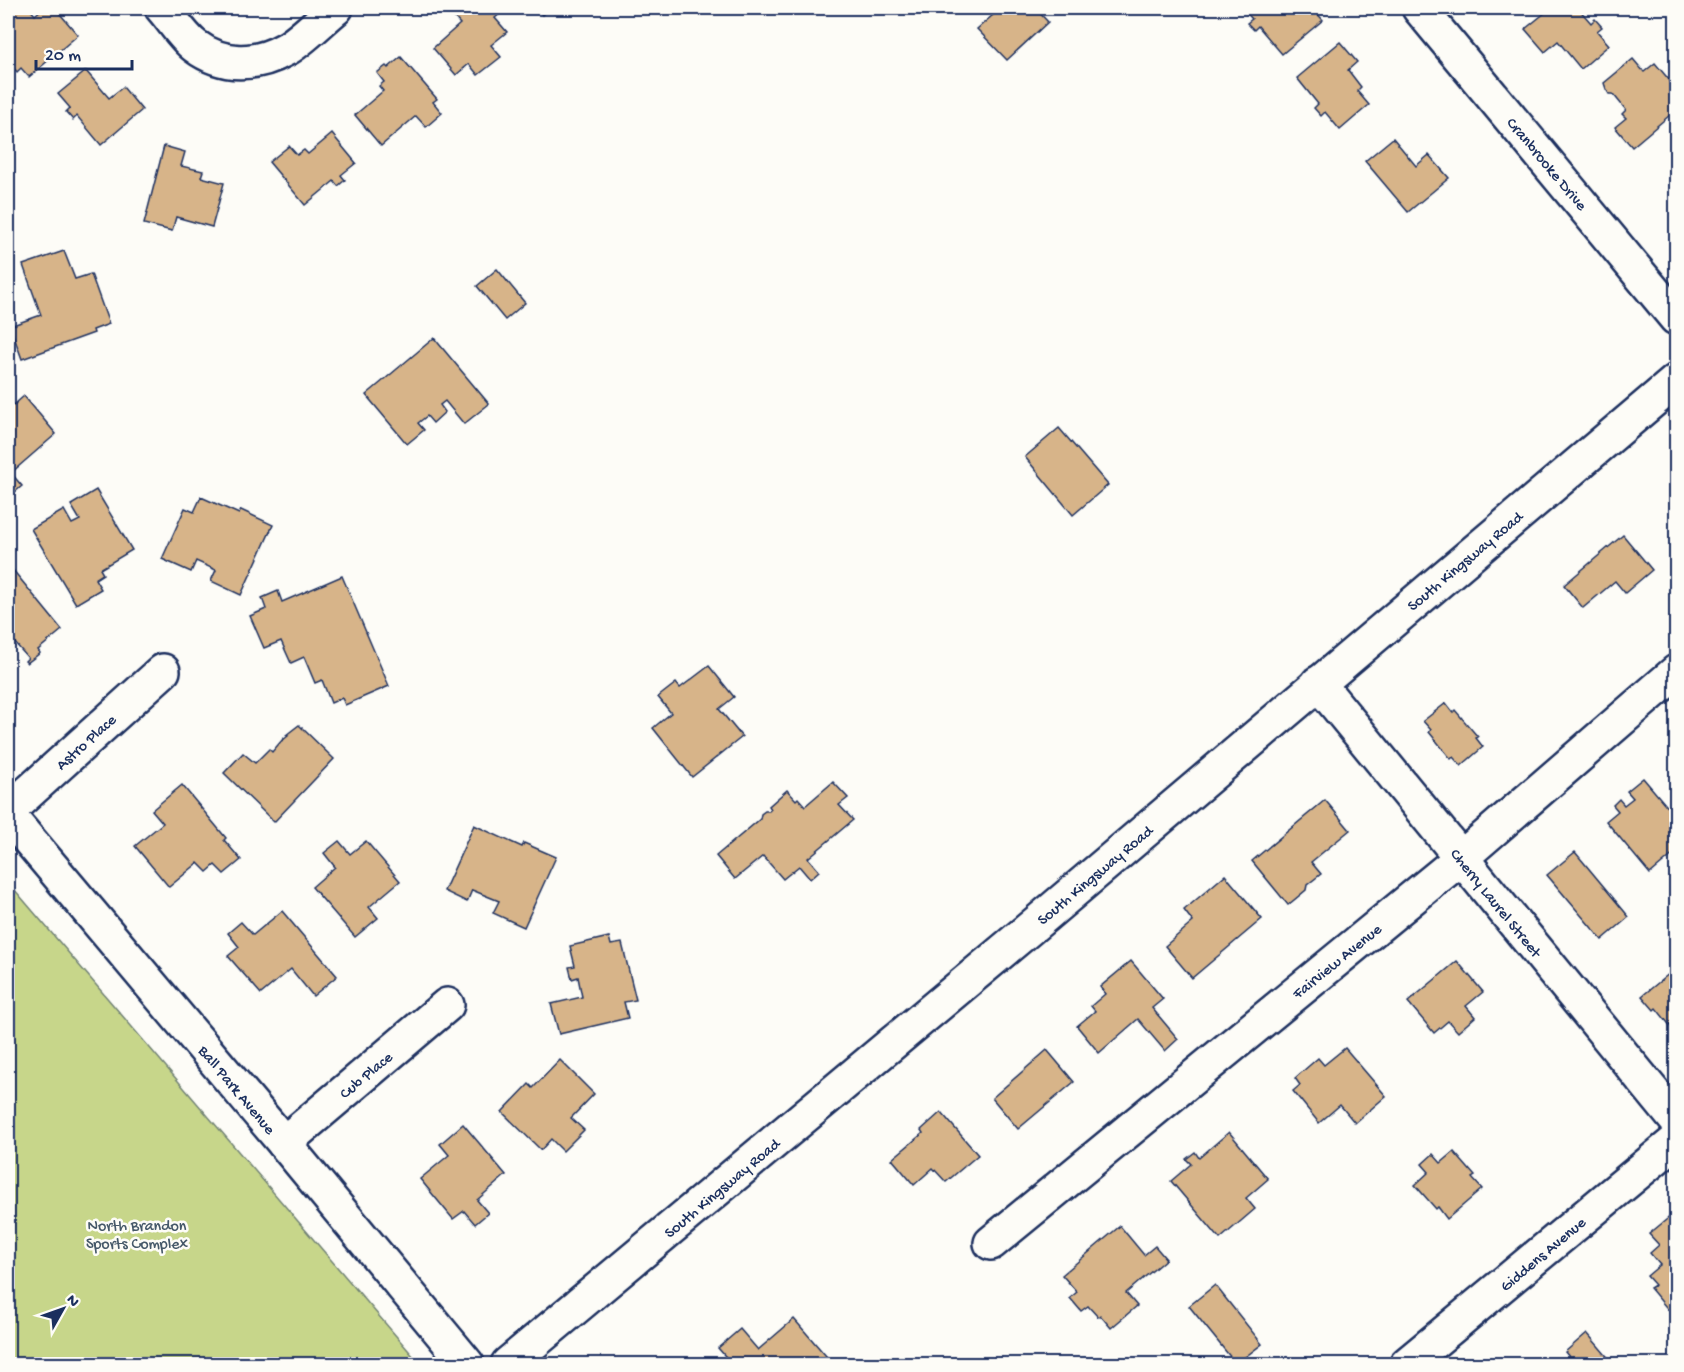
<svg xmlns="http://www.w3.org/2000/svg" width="1684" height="1372" font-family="'Gochi Hand',sans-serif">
<rect width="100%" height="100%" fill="#fdfcf7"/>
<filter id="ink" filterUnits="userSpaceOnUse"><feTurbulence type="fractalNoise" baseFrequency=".0167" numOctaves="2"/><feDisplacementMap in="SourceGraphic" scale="12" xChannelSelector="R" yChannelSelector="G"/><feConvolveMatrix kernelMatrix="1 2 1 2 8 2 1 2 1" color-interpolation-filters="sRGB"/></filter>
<g filter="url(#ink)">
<path fill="#c7d68a" stroke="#718274" stroke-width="1.5" d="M8,882L420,1364H8Z"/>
<g fill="#d7b489" stroke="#1b2f5e" stroke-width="1.5">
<path d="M8,8H29L35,15L43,8H55L78,35L29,77L21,68L17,72L10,64L14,60L8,52Z"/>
<path d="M453,8H507L495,18L507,32L491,45L501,57L478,75L469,64L456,75L433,48L460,24L449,11Z"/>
<path d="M536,8H561L554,13L550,8L542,15Z"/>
<path d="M1001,8H1035L1048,22L1007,60L977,29Z"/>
<path d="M1242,8H1312L1323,20L1282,54L1258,26L1254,30L1247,23L1252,19Z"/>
<path d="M1551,8H1578L1591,23L1595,19L1602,27L1597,31L1609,45L1581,69L1558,41L1545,52L1525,29Z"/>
<path d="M1340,42L1357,62L1348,70L1361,87L1357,91L1369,105L1340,130L1325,112L1321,116L1314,108L1318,104L1297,78Z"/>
<path d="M401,57L437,99L433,102L442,113L426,127L416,116L381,146L355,115L383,91L379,86L384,82L377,73L386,66L388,68Z"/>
<path d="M1633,59L1644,72L1655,63L1676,88V110L1632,147L1615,127L1626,118L1622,114L1626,110L1613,94H1609L1606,89L1604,83Z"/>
<path d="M86,71L109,98L123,87L142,110L101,145L77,116L73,120L66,112L70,108L58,94Z"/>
<path d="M332,134L356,163L341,175L345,180L338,186L334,181L305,205L269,162L289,146L297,155L304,150L308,154Z"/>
<path d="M1393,138L1416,166L1429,155L1449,178L1408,212L1365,161Z"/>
<path d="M164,146L185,152L181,166L203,171L201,177L224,183L212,227L176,217L172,231L144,224Z"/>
<path d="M64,251L75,279L91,274L109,324L93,330L94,333L22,359L10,326L41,315L23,265Z"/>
<path d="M497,269L525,303L505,320L477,286Z"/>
<path d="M434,338L489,404L464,424L445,401L440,405L445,412L433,423L427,416L418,423L424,430L407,444L366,395Z"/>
<path d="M24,396L56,434L11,473L22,486L8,498V410Z"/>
<path d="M1059,428L1108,485L1073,515L1025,457Z"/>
<path d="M96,490L132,550L100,569L103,574L95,579L101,589L76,604L31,529L64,510L72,524L80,520L71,505Z"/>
<path d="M201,497L239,514L241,510L273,525L241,595L211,581L216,570L196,561L191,572L162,559L185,508L194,512Z"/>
<path d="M1623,535L1652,570L1625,593L1615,581L1583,608L1564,585Z"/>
<path d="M8,564L62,630L38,650L40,653L27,663L25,661L28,658L15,643L8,649Z"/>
<path d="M342,576L389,686L345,705L342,698L331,703L322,680L315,683L304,657L291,663L281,641L264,648L250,616L266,609L262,598L278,591L282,602Z"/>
<path d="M709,666L734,697L719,709L742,737L692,777L653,728L671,713L658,697L676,683L680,688Z"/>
<path d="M1446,703L1453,712L1455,710L1478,737L1476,738L1483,747L1461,766L1453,757L1451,759L1429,732L1431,730L1423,721Z"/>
<path d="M299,725L334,759L274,822L224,773L243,753L255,763L269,749L272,752L283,739V740L288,736L286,735Z"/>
<path d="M1643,778L1676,817V852L1650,874L1606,821L1618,811L1613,805L1619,799L1624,805L1633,798L1627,791Z"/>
<path d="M833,782L848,798L839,805L853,820L808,858L819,871L810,879L799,866L783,879L763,856L735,879L716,856L760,819L761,814L765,811H769L771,809L769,806L787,790L796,800L798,798L805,806Z"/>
<path d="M182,785L226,838L224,840L241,860L224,874L215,865L207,872L198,863L169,887L135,846L163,823L152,810Z"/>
<path d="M1325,800L1350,830L1311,862L1321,874L1307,885L1306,890L1288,905L1252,861Z"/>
<path d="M474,825L522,847L524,843L556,857L524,927L493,913L499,901L472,890L467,902L444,891Z"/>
<path d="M339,841L350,854L366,841L400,881L369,907L378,918L355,937L312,887L335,867L324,853Z"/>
<path d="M1575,852L1629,917L1602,940L1547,875Z"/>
<path d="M1225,875L1262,919L1192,978L1165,946L1193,922L1184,910Z"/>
<path d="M282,911L337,976L313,996L291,969L261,994L228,956L239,947L228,933L241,922L253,935Z"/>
<path d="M609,937L611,945L622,943L636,1000L624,1002L628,1018L559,1034L551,1004L582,997L578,977L572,979L569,967L575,966L570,946Z"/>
<path d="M1131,961L1163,999L1152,1008L1178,1039L1165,1051L1138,1019L1099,1053L1077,1026L1095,1011L1091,1006L1105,994L1100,987Z"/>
<path d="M1457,961L1483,992L1466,1006L1475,1017L1458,1032L1448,1021L1434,1033L1408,1002Z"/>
<path d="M1676,968V1033L1656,1008L1654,1010L1642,996Z"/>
<path d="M1345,1048L1386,1096L1355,1123L1340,1105L1319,1123L1293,1091L1300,1085L1295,1078L1318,1058L1324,1065Z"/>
<path d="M1047,1050L1074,1082L1018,1129L992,1098Z"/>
<path d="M560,1060L594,1094L571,1118L584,1130L563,1151L551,1139L541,1150L502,1112L529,1084L533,1088Z"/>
<path d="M941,1112L978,1155L946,1182L933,1168L914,1185L892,1159L923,1133L921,1130Z"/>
<path d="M463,1124L506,1175L477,1200L488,1213L475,1224L464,1211L453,1219L420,1179L449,1155L440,1144Z"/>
<path d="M1229,1132L1268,1179L1246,1198L1255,1209L1220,1239L1171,1181L1191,1164L1186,1159L1195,1152L1199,1158Z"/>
<path d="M1454,1152L1475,1176L1472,1178L1482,1189L1447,1219L1438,1207L1436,1209L1415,1185L1429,1172L1422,1164L1433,1154L1441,1163Z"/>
<path d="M1672,1215L1676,1221V1319L1650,1288L1655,1285L1647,1276L1660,1265L1650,1253L1659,1245L1649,1234Z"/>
<path d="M1120,1226L1144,1255L1155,1246L1166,1259L1126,1293L1137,1306L1111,1328L1100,1315L1098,1317L1088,1306L1081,1311L1070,1298L1077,1292L1062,1275Z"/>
<path d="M1215,1285L1262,1344L1236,1364L1189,1306Z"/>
<path d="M794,1319L833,1364H732L718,1348L740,1329L758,1350Z"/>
<path d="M1587,1333L1612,1362L1609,1364H1575L1565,1352Z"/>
</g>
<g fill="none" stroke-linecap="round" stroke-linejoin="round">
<g stroke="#1b2f5e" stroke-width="38">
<g id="street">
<path d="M162,8C172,19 183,37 195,46C223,67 256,66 286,49C301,41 322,19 336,8"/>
<path d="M1419,8L1676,318"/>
<path d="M1318,683L1676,1120"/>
<path d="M8,811L163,671"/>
<path d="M8,815L284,1143L467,1364"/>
<path d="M284,1143L447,1005"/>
<path d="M991,1243L1461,858L1676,672"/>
<path d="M1407,1364L1676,1141"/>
</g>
</g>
<g stroke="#1b2f5e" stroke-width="38">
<path id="secondary" d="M508,1364L1028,930L1676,381"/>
</g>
<use href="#street" stroke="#fdfcf7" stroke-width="33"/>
<use href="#secondary" stroke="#fdfcf7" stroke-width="33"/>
</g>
</g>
<g text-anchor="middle" stroke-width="5" stroke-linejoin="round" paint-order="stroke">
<g font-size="16" fill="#1b2f5e" stroke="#fdfcf7">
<text transform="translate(1548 163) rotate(50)" y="6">Cranbrooke Drive</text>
<text transform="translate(1464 560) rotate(-40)" y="6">South Kingsway Road</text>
<text transform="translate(85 741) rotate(-42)" y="6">Astro Place</text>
<text transform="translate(1094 874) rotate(-40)" y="6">South Kingsway Road</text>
<text transform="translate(1497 902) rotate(51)" y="6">Cherry Laurel Street</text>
<text transform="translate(1336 960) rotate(-39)" y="6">Fairview Avenue</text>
<text transform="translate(365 1074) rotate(-40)" y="6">Cub Place</text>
<text transform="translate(238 1089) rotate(50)" y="6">Ball Park Avenue</text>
<text transform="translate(721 1187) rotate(-40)" y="6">South Kingsway Road</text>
<text transform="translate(1542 1253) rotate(-40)" y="6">Giddens Avenue</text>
</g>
<g font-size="16" fill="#465969" stroke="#fdfcf7">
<text x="137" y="1230">North Brandon<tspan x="137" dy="18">Sports Complex</tspan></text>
</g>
</g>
<rect width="1684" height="1372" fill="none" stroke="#fdfcf7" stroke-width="30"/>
<rect x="15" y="15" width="1654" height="1342" fill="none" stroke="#1b2f5e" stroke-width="2" filter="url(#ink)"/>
<g transform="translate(63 1309) rotate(50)" stroke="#fdfcf7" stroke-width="4.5" paint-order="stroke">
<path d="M0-4.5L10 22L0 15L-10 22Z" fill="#1b2f5e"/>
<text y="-9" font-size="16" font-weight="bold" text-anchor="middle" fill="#1b2f5e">N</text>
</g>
<path d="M36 60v9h96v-9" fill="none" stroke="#1b2f5e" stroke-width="3"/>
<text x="45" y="60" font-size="18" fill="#1b2f5e" stroke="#fdfcf7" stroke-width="4.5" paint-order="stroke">20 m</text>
</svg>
